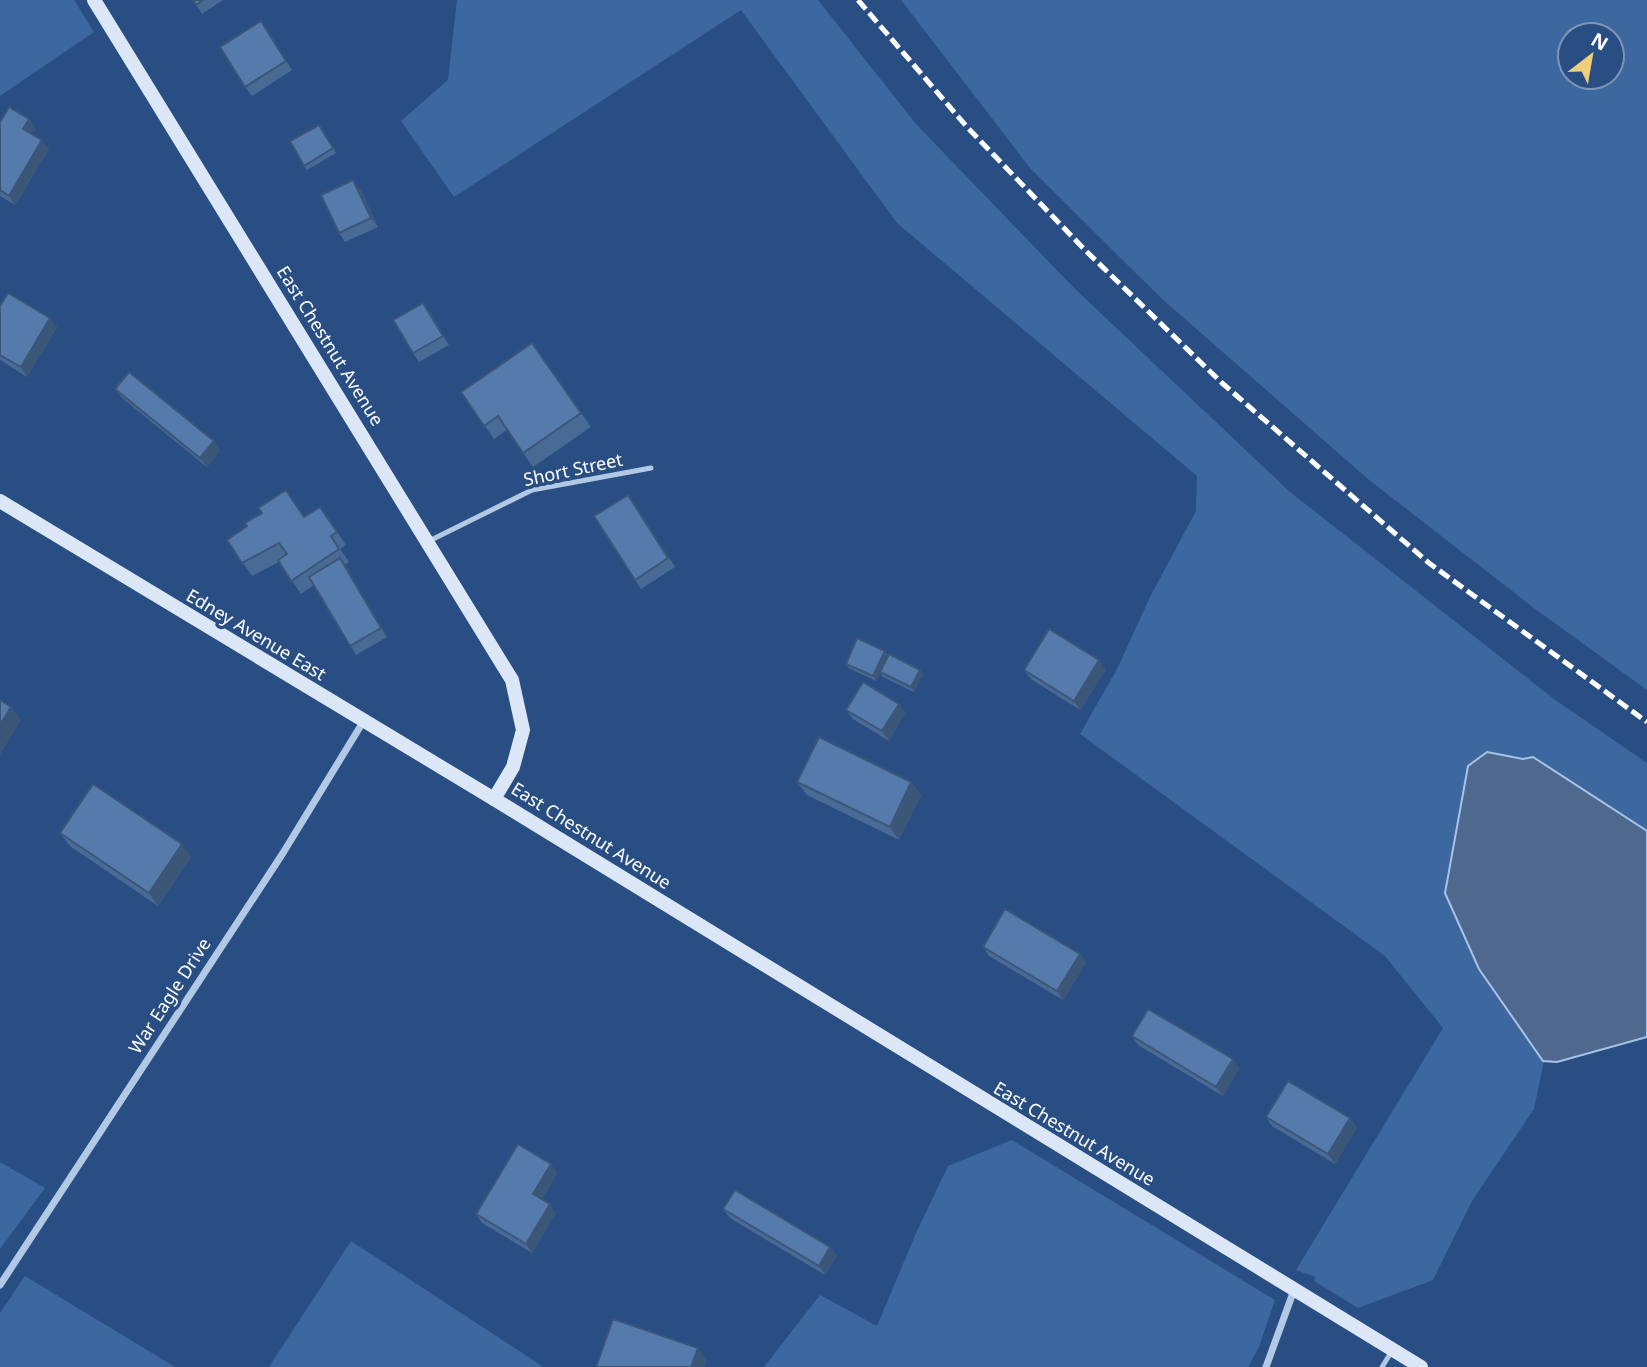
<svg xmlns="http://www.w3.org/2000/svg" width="1647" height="1367" font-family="'Noto Sans',sans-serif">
<rect width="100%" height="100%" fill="#294e83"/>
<g fill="#3d689f" fill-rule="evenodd">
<path d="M0,0H74L94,32L0,96Z"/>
<path d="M457,0H818L916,124L1073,287L1290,492L1554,699L1647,763V831L1533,757L1523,759L1487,752L1479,969L1544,1061L1534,1109L1472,1201L1433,1280L1358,1308L1314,1281L1315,1277L1296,1270L1443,1028L1385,956L1080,734L1117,669L1151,595L1196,511L1197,476L897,223L741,10L454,197L401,121L448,80Z"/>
<path d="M901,0H1647V690L1534,608L1368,479L1162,299L1030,168ZM1570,35H1612V77H1570Z"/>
<path d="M1012,1140L1275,1300L1259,1347L1248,1367H764L820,1295L877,1326L917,1231L948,1166Z"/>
<path d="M0,1162L45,1188L0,1249Z"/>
<path d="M351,1241L539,1364L542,1367H269Z"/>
<path d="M25,1276L175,1367H0V1313Z"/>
</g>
<path fill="#4f698e" stroke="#a7c3e7" stroke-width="2" d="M1487,752L1523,759L1533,757L1647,831V1037L1557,1062L1543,1061L1479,969L1445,893L1468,766Z"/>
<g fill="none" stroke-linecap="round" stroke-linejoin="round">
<g stroke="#b2c9e6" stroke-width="5">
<path d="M427,542L532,490L651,468"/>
<path d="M1382,1367L1392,1351"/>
</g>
<g stroke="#b2c9e6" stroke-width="7">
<path d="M0,1285L283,853L363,722"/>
<path d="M1266,1367L1294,1290"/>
</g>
<g stroke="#dbe6f6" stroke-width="14">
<path d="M94,0L512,680L523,730L513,767L494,799"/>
<path d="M0,501L494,799L1421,1367"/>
</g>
<path stroke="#fff" stroke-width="5" stroke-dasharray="12 5" stroke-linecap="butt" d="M858,0L967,127L1084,249L1222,383L1429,563L1647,722"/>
</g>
<g fill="#496a94">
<path d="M193,0H223L202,14Z"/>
<path d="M261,21L292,70L252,96L245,87Z"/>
<path d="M29,119L35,129L32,134L49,149L15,205L0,196V122Z"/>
<path d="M319,125L336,153L307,170L304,166Z"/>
<path d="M360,189L378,227L345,242L339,233Z"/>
<path d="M0,306L57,327L27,377L0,360Z"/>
<path d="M430,312L449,345L419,362L413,353Z"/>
<path d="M532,343L591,427L533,467L507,430L494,439L461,392Z"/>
<path d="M115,389L220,450L207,467L122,398Z"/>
<path d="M634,504L675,567L641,589L635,580Z"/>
<path d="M320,507L346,545L340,549L349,562L345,565L387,637L356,655L314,585L301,594L279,562L252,576L227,540L305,517Z"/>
<path d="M885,651L888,655L920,670L923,675L914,692L883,677L880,673L876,681L849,668L846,664Z"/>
<path d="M1106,669L1080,710L1031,679L1024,670Z"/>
<path d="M899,704L905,713L889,741L853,719L846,710Z"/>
<path d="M797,782H911L921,795L899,840L807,795Z"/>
<path d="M60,833L191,857L158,906L70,846Z"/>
<path d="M983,947L1080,954L1086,963L1063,1000L989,956Z"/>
<path d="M1132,1036L1233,1059L1239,1069L1223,1096L1138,1045Z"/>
<path d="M1266,1117L1350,1118L1357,1128L1335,1164L1272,1126Z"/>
<path d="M557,1173L542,1199L556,1213L532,1253L482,1223L476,1214Z"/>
<path d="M723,1209L830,1247L837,1256L825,1275L730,1218Z"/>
</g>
<g fill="#3c5678">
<path d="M29,119L35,129L30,138L23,129Z"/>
<path d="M42,140L49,149L15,205L9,196Z"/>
<path d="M353,180L360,189L378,227L371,218Z"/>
<path d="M423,303L430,312L449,345L443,336Z"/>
<path d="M50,318L57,327L27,377L21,367Z"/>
<path d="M214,441L220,450L207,467L200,458Z"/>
<path d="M340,558L347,567L387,637L381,628Z"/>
<path d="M885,651L888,656L876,681L873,676Z"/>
<path d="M1099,660L1106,669L1080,710L1074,701Z"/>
<path d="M920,670L923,675L914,692L911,687Z"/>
<path d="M899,704L905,713L889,741L882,731Z"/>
<path d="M11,707L21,720L0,755V725Z"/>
<path d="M911,782L921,795L899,840L890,827Z"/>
<path d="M182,844L191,857L158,906L149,893Z"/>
<path d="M1080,954L1086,963L1063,1000L1057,991Z"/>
<path d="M1233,1059L1239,1069L1223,1096L1216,1087Z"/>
<path d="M1350,1118L1357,1128L1335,1164L1328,1154Z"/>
<path d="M551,1164L557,1173L540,1203L533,1194Z"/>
<path d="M550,1204L556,1213L532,1253L526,1244Z"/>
<path d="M830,1247L837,1256L825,1275L819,1266Z"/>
<path d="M698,1348L707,1361L705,1367H691Z"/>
</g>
<g fill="#557bac" stroke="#3c5678" stroke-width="2">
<path d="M193,0H203L196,5Z"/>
<path d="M261,21L286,61L245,87L220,47Z"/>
<path d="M9,107L29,119L23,129L42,140L9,196L0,190V122Z"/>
<path d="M319,125L333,148L304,166L290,141Z"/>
<path d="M353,180L371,218L339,233L321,195Z"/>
<path d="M8,293L50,318L21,367L0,355V306Z"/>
<path d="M423,303L443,336L413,353L393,320Z"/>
<path d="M532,343L581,413L523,453L498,416L484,426L461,392Z"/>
<path d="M129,372L214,441L200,458L115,389Z"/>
<path d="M286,490L304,517L320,507L337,532L331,536L339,549L291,581L278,560L287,554L279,543L242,563L227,540L247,526L245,523L262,513L258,508Z"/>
<path d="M628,495L668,558L635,580L594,516Z"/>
<path d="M340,558L381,628L350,646L309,577Z"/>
<path d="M1049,629L1099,660L1074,701L1024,670Z"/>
<path d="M857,638L885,651L873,676L846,664Z"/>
<path d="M889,654L920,670L911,687L880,672Z"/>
<path d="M863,682L899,704L882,731L846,710Z"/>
<path d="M0,700L11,707L0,725Z"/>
<path d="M819,737L911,782L890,827L797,782Z"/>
<path d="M93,784L182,844L149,893L60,833Z"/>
<path d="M1005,909L1080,954L1057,991L983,947Z"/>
<path d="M1148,1009L1233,1059L1216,1087L1132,1036Z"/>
<path d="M1288,1081L1350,1118L1328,1154L1266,1117Z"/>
<path d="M518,1144L551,1164L533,1194L550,1204L526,1244L476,1214Z"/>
<path d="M735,1190L830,1247L819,1266L723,1209Z"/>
<path d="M613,1319L698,1348L691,1367H596Z"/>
</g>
<g text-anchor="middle" stroke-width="7" stroke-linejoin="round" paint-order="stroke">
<g font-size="18" fill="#fff" stroke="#294e83">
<text transform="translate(330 346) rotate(58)" y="6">East Chestnut Avenue</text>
<text transform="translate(573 470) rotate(-12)" y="6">Short Street</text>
<text transform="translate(256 635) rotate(31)" y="6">Edney Avenue East</text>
<text transform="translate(591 836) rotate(32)" y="6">East Chestnut Avenue</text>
<text transform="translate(170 996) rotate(-57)" y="6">War Eagle Drive</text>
<text transform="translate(1074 1134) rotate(31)" y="6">East Chestnut Avenue</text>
</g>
</g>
<g transform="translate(1591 56) rotate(31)"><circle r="33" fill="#294e83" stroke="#7f95b5" stroke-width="2"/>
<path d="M0-5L12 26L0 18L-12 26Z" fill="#eece79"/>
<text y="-10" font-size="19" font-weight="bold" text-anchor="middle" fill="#ffffff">N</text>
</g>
</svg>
